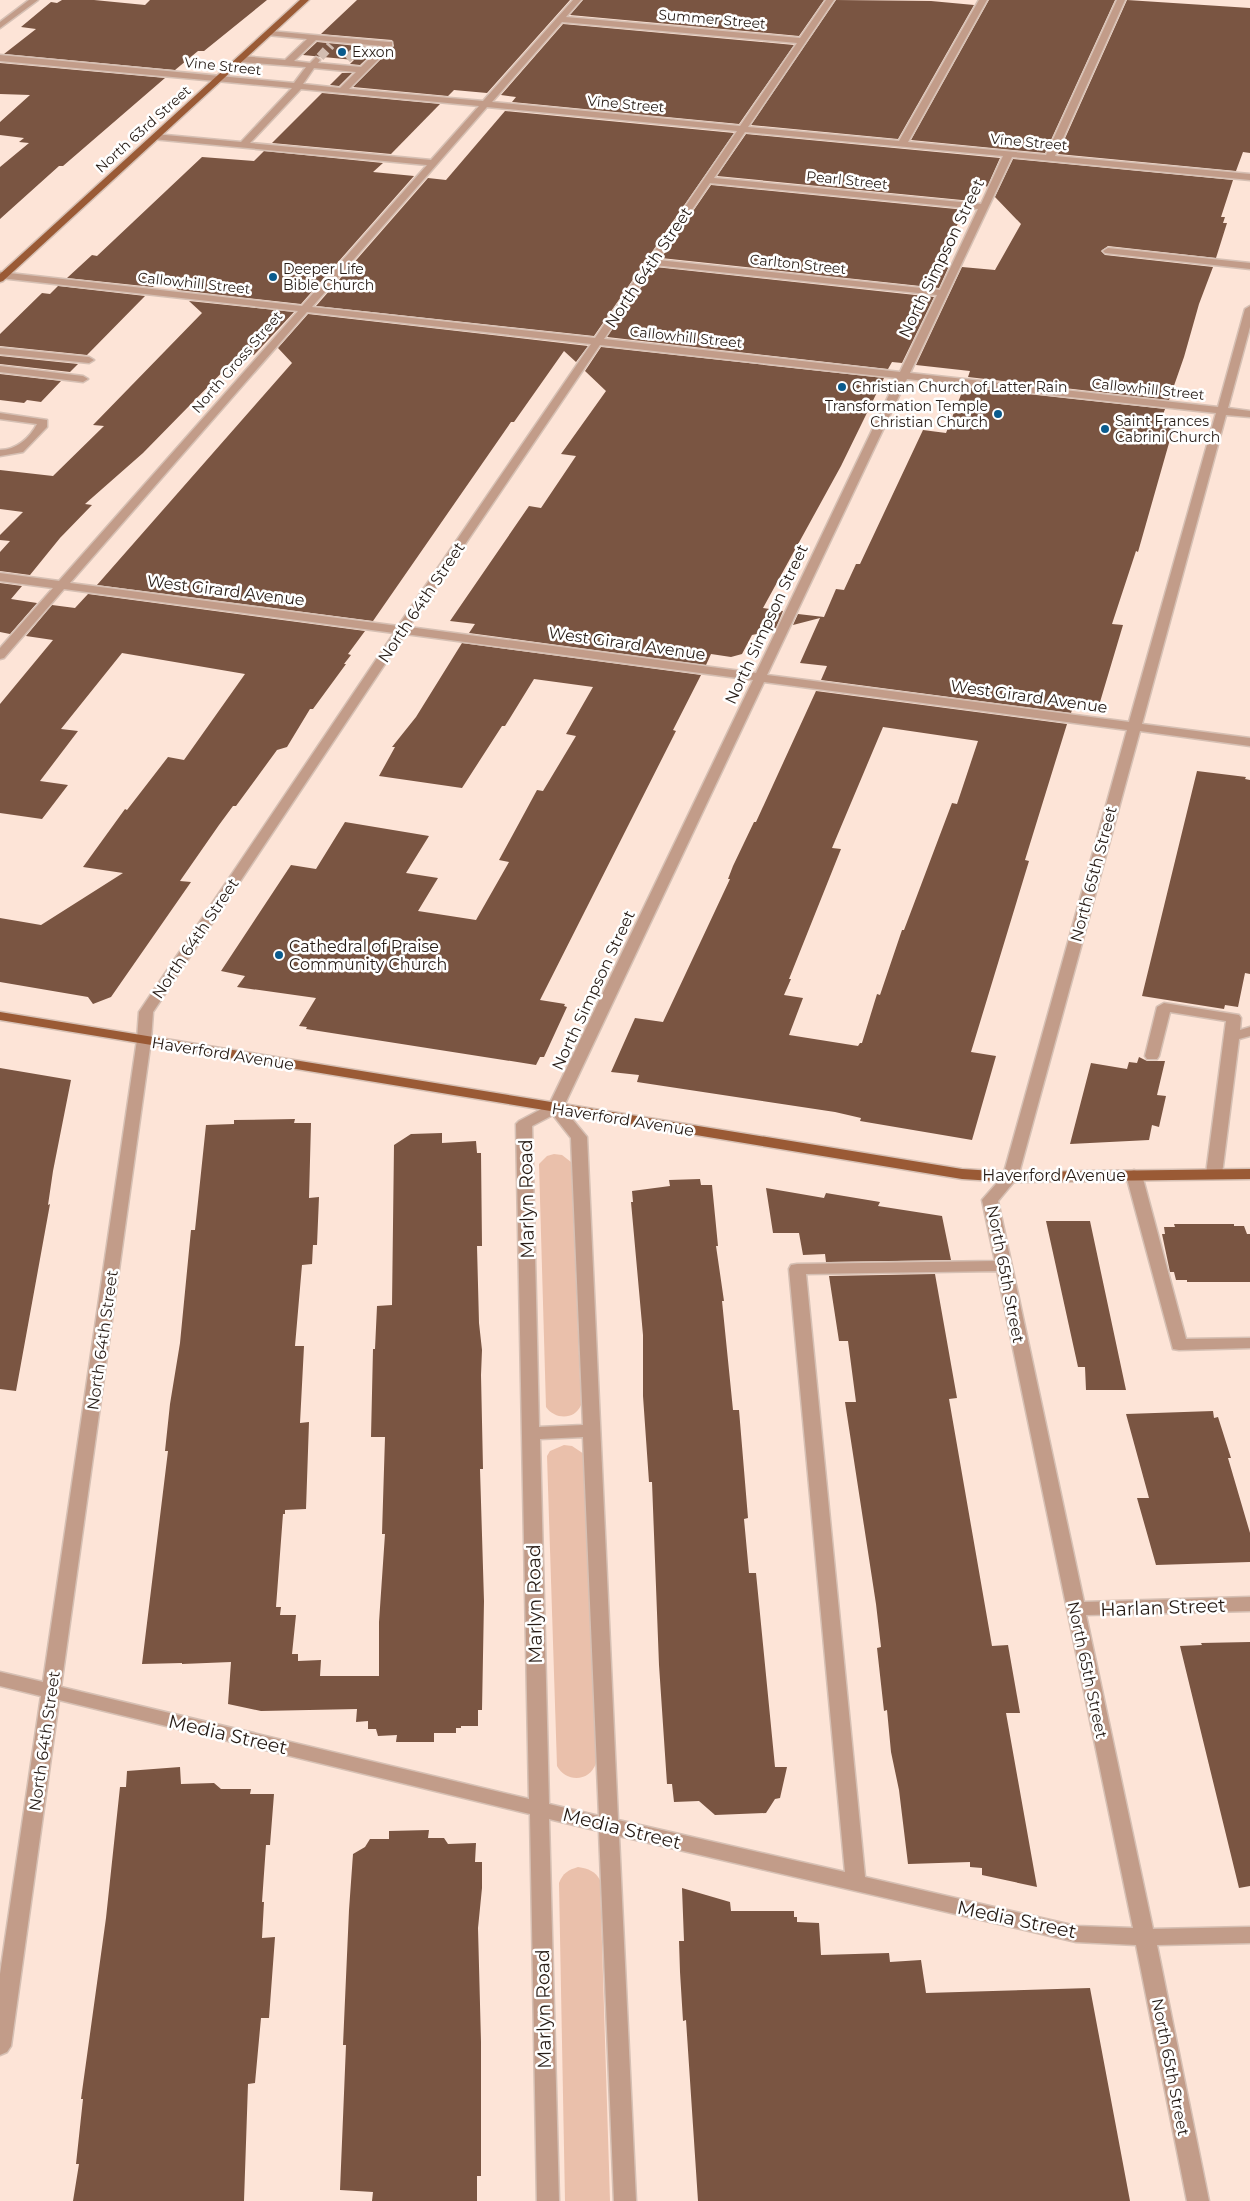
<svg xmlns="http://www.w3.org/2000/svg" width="1250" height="2201" font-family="Montserrat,sans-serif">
<rect width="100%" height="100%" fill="#fde4d7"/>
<g fill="#eac0ab">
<path d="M554,1154L562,1155L571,1162L581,1405C575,1420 555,1420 546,1407L539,1164L547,1156Z"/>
<path d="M564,1445L572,1446L584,1454L596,1763C590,1782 566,1783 557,1766L547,1456L550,1451Z"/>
<path d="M578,1867C589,1869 595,1871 600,1880L610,2201H565L559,1883C563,1873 568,1870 578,1867Z"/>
</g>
<g fill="#7a5542" fill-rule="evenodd">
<path d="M62,0H94L145,5L150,0H267L204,51H198L175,70L4,54L36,29L21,27L51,2L57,3Z"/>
<path d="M357,0H570L487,93L454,90L448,96L353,87L394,46L392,40L321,34Z"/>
<path d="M583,0H824L799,36L570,15Z"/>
<path d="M836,0L931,1L974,5L898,139L751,125Z"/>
<path d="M989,0H1115L1045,153L911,140Z"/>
<path d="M1127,0L1250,8V153L1243,152L1236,171L1058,154Z"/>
<path d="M563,24L794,45L739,124L512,102L516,97L501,95Z"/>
<path d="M317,42L378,48L360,65L350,64L354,60L303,55Z"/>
<path d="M0,63L165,78L63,166H59L0,219V167L29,143L19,142L24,138L0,135V122L30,95L0,94Z"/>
<path d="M342,73H352L339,86L330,85Z"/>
<path d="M322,93L440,104L391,154L272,143Z"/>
<path d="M505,111L734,133L594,336L316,306L428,178L446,180Z"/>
<path d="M746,134L1000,158L987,187L984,184L972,201L717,176Z"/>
<path d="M264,151L383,163L373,172L414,176L301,304L178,290L164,276L153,287L67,278L92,255L97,256L202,157L254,161Z"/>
<path d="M1013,159L1233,180L1221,217H1225L1223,223H1227L1216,258L1108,246L1101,251L1105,255L1213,267L1199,304L1184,357L1169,400L968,377L970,371L916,365L962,267L995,270L1021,224L995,197Z"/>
<path d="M711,185L966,210L934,264L949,266L939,288L661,258Z"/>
<path d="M655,267L934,297L902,363L892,362L888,369L607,337Z"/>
<path d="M58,286L145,296L87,355L0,346V334L42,293L50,294Z"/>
<path d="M189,301L294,312L254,355H243L241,353L143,453L85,504L92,505L60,538L30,575L0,571V552L10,541L0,540V535L23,512L0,509V470L53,476L104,426L93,425L202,313Z"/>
<path d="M308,314L588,346L576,362L564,351L514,422H511L373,621L97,585L292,363L278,348Z"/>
<path d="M601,347L884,378L841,466L763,608L783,611L775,630L752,635L742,654L731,657L711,654L706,665L469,633L475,624L450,621L529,506L541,508L576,456L561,454L606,391L585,371Z"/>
<path d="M0,356L78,364L70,372L0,364Z"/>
<path d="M0,374L61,381L41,402L27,400L24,403L0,400Z"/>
<path d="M964,387L1165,409L1161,420L1177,422L1169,443L1138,552L1136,551L1112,624L1123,625L1100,702L1075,701L1071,713L821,680L827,666L800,663L820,618L793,625L798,614L824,617L836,589L844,590L856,564H860L923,430L946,433Z"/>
<path d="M0,583L22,586L11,599L37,603L10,634L0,632Z"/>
<path d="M88,594L365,631L348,654L351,655L344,664H346L313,709H310L287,747L277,750L236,806H233L219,825L180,881L191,882L111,997L93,1004L88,997L0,982V918L41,925L123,873L83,867L125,809L127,810L168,757L184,760L245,674L122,653L61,729L78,731L40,781L68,785L42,819L0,813V704L53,640L26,636L52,605L75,608Z"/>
<path d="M462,643L701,675L673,730L676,731L540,1000L565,1004L564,1006L567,1007L544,1057H540L536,1065L306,1029L307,1027L299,1026L316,998L237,987L245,976L221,971L291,865L316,869L345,822L429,836L406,873L438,878L418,911L476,920L509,862L499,860L537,790L543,791L576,736L566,734L593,687L534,679L505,726H502L462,788L379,776L395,747H392L416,717Z"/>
<path d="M816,691L1067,724L1025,860L1029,861L971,1052L996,1056L972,1140L860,1121L861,1118L835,1112L637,1082L639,1075L611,1072L635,1018L663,1022L730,879H728L733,866L754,822H756ZM883,727L978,741L957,804L952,803L904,930H902L880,995L877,994L862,1043H860L858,1046L789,1035L803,998L784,995L791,979H789L841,849L832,848Z"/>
<path d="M1197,771L1246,777L1245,779L1250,780V974L1245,973L1238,1007L1225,1005L1224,1009L1142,996Z"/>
<path d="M1139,1057L1147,1061H1165L1157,1095L1166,1096L1159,1127L1152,1125L1149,1140L1070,1144L1091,1063L1127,1069L1129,1062L1137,1063Z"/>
<path d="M0,1068L71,1080L53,1171L48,1205L50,1204L16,1391L0,1389Z"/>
<path d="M295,1119L294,1123H311L309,1198L319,1197L317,1245H313L312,1264L302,1265L295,1346H304L300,1423L309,1422L306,1509L285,1510V1514H283L276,1607H281L280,1615H296L292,1654H298V1661L321,1660L320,1676H379V1622L385,1534H382L385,1437H371L373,1349H375L377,1306L392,1305L394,1145L411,1134L442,1133V1143L476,1141L477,1153H481L482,1246H477L479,1323L482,1350L481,1375L483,1469H480L484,1601L482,1710H478V1726H461V1728H456V1733H434V1742H396L397,1735L378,1736L376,1729H368V1721L356,1722L357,1709L261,1711L228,1704L231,1662L182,1664V1663L142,1664L168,1451H165L170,1404L180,1343L191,1230H195L206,1125L234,1124V1120Z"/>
<path d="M700,1179L701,1185H712L718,1246H716L724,1301H722L733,1410H739L748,1518L744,1519L749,1573H756L775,1767H787L780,1798L775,1799L766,1813L715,1815L699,1801L674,1802L672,1784H667L659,1665L652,1482H649L643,1396V1335L631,1202H633L632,1191L670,1186L669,1180Z"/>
<path d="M766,1188L824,1198L826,1193L880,1202L878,1206L942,1216L951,1260L826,1262L825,1254L803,1255L799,1233H773Z"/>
<path d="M1046,1221H1090L1126,1390H1086L1085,1367H1078Z"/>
<path d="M1174,1224H1234V1226H1244L1247,1234H1250V1282H1187V1280H1176L1174,1272H1170L1162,1234H1165L1164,1227H1175Z"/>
<path d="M935,1274L957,1398L949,1399L992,1646L1008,1645L1020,1713H1006L1037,1887L982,1875V1868L970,1867V1862L908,1864L899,1790L891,1752L887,1710L884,1711L877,1648L881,1647L876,1604L845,1402H856L848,1341H839L829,1276Z"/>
<path d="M1213,1411L1214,1418L1218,1417L1231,1458H1228L1250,1533V1562L1156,1565L1137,1498H1149L1126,1414Z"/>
<path d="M1250,1642V1886L1239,1888L1180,1646L1202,1645L1201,1643Z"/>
<path d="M180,1767L181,1784L214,1783L221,1789H251L250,1794H274L270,1845H266L262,1902H264L262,1938L275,1937L269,2018H261L255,2083L248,2084L244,2201H73L79,2164H76L83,2099H81L106,1918L120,1787H126L127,1771Z"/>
<path d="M429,1830L428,1838H444L448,1844L476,1843L475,1862H482V1888L478,1928L481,2042V2176H477V2201H372L373,2192L340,2190L346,2045H343L349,1910L353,1854L365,1847L370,1839H389V1831Z"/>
<path d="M682,1888L730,1902L731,1911H794V1917H797V1922L819,1923L821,1955L889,1953L890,1962L921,1960L926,1993L1090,1988L1130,2201H698L686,2020L683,2021L680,1972L679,1941H684Z"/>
</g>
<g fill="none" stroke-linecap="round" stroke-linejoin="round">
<g stroke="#d2bcb0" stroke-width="9" stroke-dasharray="9 4.5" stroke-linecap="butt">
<path d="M320,57L331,45"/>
<path d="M347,59L359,48"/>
</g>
<g stroke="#d6c0b4" stroke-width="3">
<g id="minor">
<path d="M29,0H38L0,28V22Z"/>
<path d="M573,0H581L566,17L800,38L826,0H834L748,127L899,141L979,0H987L908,142L1046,155L1117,0H1125L1055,156L1250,174V180L1012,157L910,373L1218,407L1245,309L1250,306V327L1228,408L1250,411V417L1226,415L1142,724L1250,738V746L1140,731L1018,1177L998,1201L1084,1602L1250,1597V1611L1086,1615L1153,1929L1250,1927V1943L1157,1945L1209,2201H1187L1136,1945L1076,1942L619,1836L636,2201H614L599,1831L549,1819L559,2201H537L530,1814L59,1700L11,2046L7,2052L0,2055V1974L41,1696L0,1686V1672L43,1682L137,1040L139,1012L394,633L64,589L4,658L0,659V648L53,588L0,581V573L59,581L298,311L0,278V272L302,306L427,165L152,139L151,137L155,134L241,142L292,88L0,61V55L294,83L306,67L241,62L237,59L241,56L285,60L307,39L267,35L266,33L270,31L389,42H392V46L349,89L483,101ZM562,22L797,43L740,126L492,102ZM316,40L382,46L361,67L318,63L320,60L316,57L310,63L294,61ZM314,68L356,72L340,88L303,84ZM301,89L479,106L431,160L250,143ZM487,107L737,131L595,338L312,307ZM745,132L1003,156L981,204L714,178ZM710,183L978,209L940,290L658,260ZM654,265L937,295L900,372L604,339ZM307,312L591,344L398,626L70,583ZM600,345L897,378L756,673L409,627ZM907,379L1216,413L1129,722L767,675ZM405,634L753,680L549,1105L519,1121L516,1124L529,1799L61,1687L151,1040L153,1012ZM764,682L1127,730L1003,1176L982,1200L995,1261L797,1264L791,1265L789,1269L845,1872L618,1820L587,1137L563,1108ZM553,1115L571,1138L583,1425L539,1427L532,1126ZM997,1271L1133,1928L1076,1926L865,1877L806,1274ZM583,1437L599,1816L549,1804L540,1439Z"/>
<path d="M1108,248L1250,263V269L1105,253L1103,251Z"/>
<path d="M0,348L89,357L94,360L89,363L0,354Z"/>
<path d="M0,366L83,376L88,379L83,382L0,372Z"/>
<path d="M0,413L47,420V427L23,452L0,456V450C16,450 30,438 37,424L0,419Z"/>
<path d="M1164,1003L1239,1015L1241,1018L1240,1030L1250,1027V1036L1239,1039L1222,1174L1219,1177H1209L1206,1174L1226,1021L1170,1012L1159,1056L1157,1059H1147L1145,1056L1157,1007Z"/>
<path d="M1134,1170L1139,1172L1142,1175L1186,1339L1250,1338V1348L1179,1350L1173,1349L1126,1175L1129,1172Z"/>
</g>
</g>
<g stroke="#d6c0b4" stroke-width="3">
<g id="major">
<path d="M300,0H309L3,281L0,282V274Z"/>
<path d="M0,1012L962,1169L1010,1172L1250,1169V1179L1010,1182L962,1179L0,1020Z"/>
</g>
</g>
<use href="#minor" fill="#c29c89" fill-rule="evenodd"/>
<use href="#major" fill="#9a5a35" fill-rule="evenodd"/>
</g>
<g fill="#0a5b8d" stroke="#fff" stroke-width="2">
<circle cx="342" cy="52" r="5"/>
<circle cx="273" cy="277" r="5"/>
<circle cx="842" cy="387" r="5"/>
<circle cx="998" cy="414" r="5"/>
<circle cx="1105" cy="429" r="5"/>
<circle cx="279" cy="955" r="5"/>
</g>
<g text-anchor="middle" stroke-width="5" stroke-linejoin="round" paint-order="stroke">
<g font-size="14" fill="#271c16" stroke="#fff">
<text transform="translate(712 19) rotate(5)" y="5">Summer Street</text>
<text transform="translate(223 66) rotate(6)" y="5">Vine Street</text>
<text transform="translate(626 104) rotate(5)" y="5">Vine Street</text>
<text transform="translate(143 129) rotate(-42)" y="5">North 63rd Street</text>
<text transform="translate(1029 142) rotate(5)" y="5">Vine Street</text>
<text transform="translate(847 180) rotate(6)" y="5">Pearl Street</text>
<text transform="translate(798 264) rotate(6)" y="5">Carlton Street</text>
<text transform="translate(194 283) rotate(6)" y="5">Callowhill Street</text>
<text transform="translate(686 337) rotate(6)" y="5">Callowhill Street</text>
<text transform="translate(237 362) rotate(-49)" y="5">North Gross Street</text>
<text transform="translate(1148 389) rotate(6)" y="5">Callowhill Street</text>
</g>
<g font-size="14" fill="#271c16" stroke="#fff" text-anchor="start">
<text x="352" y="57">Exxon</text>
<text x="283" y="274">Deeper Life<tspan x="283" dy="16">Bible Church</tspan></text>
<text x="852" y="392">Christian Church of Latter Rain</text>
<text x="988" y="411" text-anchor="end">Transformation Temple<tspan x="988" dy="16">Christian Church</tspan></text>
<text x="1115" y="426">Saint Frances<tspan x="1115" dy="16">Cabrini Church</tspan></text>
</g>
<g font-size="16" fill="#271c16" stroke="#fff">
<text transform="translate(941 258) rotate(-64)" y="6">North Simpson Street</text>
<text transform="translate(648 267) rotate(-56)" y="6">North 64th Street</text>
<text transform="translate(226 590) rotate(7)" y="6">West Girard Avenue</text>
<text transform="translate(421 602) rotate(-56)" y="6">North 64th Street</text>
<text transform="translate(766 624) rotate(-65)" y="6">North Simpson Street</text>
<text transform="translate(627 643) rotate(8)" y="6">West Girard Avenue</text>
<text transform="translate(1029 696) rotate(8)" y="6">West Girard Avenue</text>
<text transform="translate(1093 874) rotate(-75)" y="6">North 65th Street</text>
<text transform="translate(195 938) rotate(-56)" y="6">North 64th Street</text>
<text transform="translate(593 990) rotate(-65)" y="6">North Simpson Street</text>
<text transform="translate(223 1053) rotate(9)" y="6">Haverford Avenue</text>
<text transform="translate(623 1119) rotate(9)" y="6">Haverford Avenue</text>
<text x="1054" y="1181">Haverford Avenue</text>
<text transform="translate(1006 1274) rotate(79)" y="6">North 65th Street</text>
<text transform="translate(102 1340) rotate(-82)" y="6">North 64th Street</text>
<text transform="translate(1088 1670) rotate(78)" y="6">North 65th Street</text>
<text transform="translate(44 1741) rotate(-82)" y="6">North 64th Street</text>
<text transform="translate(1171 2067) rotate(79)" y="6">North 65th Street</text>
</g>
<g font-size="16" fill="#271c16" stroke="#fff" text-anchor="start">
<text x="289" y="952">Cathedral of Praise<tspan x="289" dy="18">Community Church</tspan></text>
</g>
<g font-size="19" fill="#271c16" stroke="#fff">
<text transform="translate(526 1199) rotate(-91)" y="7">Marlyn Road</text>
<text transform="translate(534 1604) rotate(-91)" y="7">Marlyn Road</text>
<text transform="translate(1163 1607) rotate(-2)" y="7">Harlan Street</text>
<text transform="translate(228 1734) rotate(13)" y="7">Media Street</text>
<text transform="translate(622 1828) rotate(14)" y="7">Media Street</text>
<text transform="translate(1017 1919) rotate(12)" y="7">Media Street</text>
<text transform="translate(543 2009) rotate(-91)" y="7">Marlyn Road</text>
</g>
</g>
</svg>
